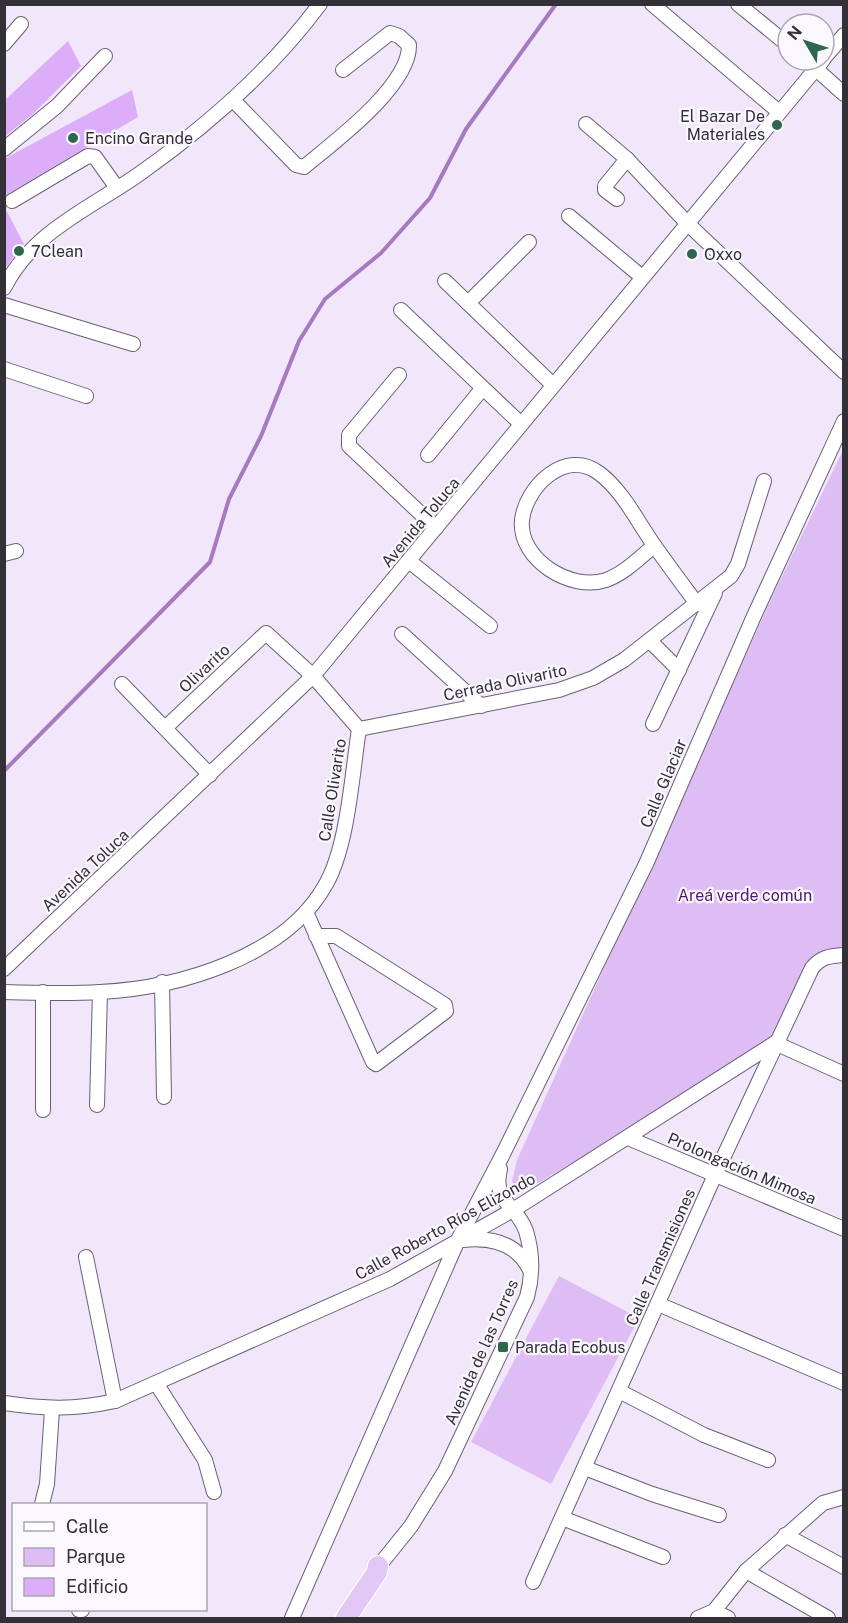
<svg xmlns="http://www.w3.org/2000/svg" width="848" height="1623" font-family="'Public Sans',sans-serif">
<rect width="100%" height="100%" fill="#f2e7fa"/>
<g fill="#debcf4">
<path d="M843,450V955L819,960L775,1043L516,1196L512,1181L517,1160L773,595Z"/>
<path d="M559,1276L639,1318L551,1484L471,1442Z"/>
</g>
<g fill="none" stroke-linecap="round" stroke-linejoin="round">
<path stroke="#a67ac1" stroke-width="4" d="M4,771L210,562L229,499L261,436L299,341L325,299L381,253L430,198L466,129L556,4"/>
</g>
<g fill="#dcaef9">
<path d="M68,41L81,66L33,114L4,137V101Z"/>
<path d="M132,90L138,117L4,196V159Z"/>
<path d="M4,206L24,244L7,266L4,265Z"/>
</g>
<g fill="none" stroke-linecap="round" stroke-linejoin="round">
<g stroke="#6b6171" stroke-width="16">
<g id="minor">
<path d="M652,4L779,112"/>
<path d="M738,4L788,45"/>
<path d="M4,44L21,24"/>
<path d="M824,58L844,35"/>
<path d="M806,60L844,94"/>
<path d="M234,101L296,165L304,167C334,142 410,86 409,45L399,36L390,33L343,70"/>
<path d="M586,124L627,159L687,223L844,372"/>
<path d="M4,149L57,106L105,56"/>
<path d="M617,199L605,190V186L627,159"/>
<path d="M12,201L88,156L95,157L117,188"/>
<path d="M569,216L642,277"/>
<path d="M445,281L553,385"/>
<path d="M4,288C33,230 92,208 142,172C208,125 271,70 320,4"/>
<path d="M468,303L529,242"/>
<path d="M4,305L133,344"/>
<path d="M401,310L521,424"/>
<path d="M4,369L86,396"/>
<path d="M399,375L349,435V446L436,528"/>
<path d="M428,455L482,389"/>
<path d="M654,546C639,558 625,573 606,580C572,592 518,560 522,520C526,486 566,448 599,473C623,491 637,521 654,545C668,565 683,585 697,604"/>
<path d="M4,554L16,551"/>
<path d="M409,561L490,626"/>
<path d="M402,634L481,706"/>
<path d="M650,641L679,670"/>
<path d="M122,684L210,775"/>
<path d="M653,724L715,593"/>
<path d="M359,729L559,690L593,678L624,660L731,576L738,564L764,481"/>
<path d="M306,912L373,1062L376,1064L446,1011L445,1005L336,936H316"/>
<path d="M4,969L313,676L823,60"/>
<path d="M162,982L164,1097"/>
<path d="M4,992C36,993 69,994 100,992C179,988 286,957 326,884C348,845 352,774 359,729L313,676L266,633L165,728"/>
<path d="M43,992V1110"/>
<path d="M775,1043L844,1074"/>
<path d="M97,1105L100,992"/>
<path d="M628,1138L844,1229"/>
<path d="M463,1240C491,1237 517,1243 530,1270"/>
<path d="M86,1257L115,1401"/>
<path d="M658,1304L844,1383"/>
<path d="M156,1383L205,1460L214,1492"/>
<path d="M619,1391L704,1435L768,1460"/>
<path d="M4,1403C46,1409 74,1410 115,1401L390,1279L513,1210L775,1043"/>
<path d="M585,1468L652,1494L719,1515"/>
<path d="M42,1504L47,1484L52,1410"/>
<path d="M562,1518L663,1557"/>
<path d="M785,1535L844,1567"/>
<path d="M746,1571L828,1618"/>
<path d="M374,1572L411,1526L445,1471L527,1297C533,1275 533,1254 526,1231C516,1203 492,1203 500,1169"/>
<path d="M533,1582L715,1175L812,968C821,957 829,956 844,955"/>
<path d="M79,1610H82"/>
<path d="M714,1611L728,1618"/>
<path d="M292,1618L458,1240L503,1154L646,864L754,616L844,421"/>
<path d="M698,1618L714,1611L746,1571L823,1503L844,1497"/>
</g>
</g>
<g stroke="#fff" stroke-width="22">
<path id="highway" d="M346,1618L377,1572L378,1566"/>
</g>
<use href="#minor" stroke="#fff" stroke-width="14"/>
<use href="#highway" stroke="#e3c7f4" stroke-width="20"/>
</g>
<g fill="#2f664d" stroke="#fbf7fe" stroke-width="2">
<circle cx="777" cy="125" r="6"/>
<circle cx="73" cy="138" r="6"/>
<circle cx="19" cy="251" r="6"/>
<circle cx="692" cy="254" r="6"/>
<rect x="497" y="1341" width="12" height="12" rx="3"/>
</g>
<g text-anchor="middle" stroke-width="4.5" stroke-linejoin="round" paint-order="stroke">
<g font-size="16" fill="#343037" stroke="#fbf7fe" text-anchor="start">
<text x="765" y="122" text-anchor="end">El Bazar De<tspan x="765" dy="18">Materiales</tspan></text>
<text x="85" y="144">Encino Grande</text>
<text x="31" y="257">7Clean</text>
<text x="704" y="260">Oxxo</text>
<text x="515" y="1353">Parada Ecobus</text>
</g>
<g font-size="16" fill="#343037" stroke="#fbf7fe">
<text transform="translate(420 522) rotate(-50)" y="6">Avenida Toluca</text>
<text transform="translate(204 668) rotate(-43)" y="6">Olivarito</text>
<text transform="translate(505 682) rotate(-12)" y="6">Cerrada Olivarito</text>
<text transform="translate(663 783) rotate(-67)" y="6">Calle Glaciar</text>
<text transform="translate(332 790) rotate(-81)" y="6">Calle Olivarito</text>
<text transform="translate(85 870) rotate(-43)" y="6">Avenida Toluca</text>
<text transform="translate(742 1168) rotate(23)" y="6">Prolongación Mimosa</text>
<text transform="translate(445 1226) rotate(-29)" y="6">Calle Roberto Ríos Elizondo</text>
<text transform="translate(660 1257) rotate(-66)" y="6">Calle Transmisiones</text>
<text transform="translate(481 1352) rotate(-66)" y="6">Avenida de las Torres</text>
</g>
<g font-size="16" fill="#50156c" stroke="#fbf7fe">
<text x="745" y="901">Areá verde común</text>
</g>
</g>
<rect width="848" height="1623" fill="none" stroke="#343037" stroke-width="12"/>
<rect x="12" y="1503" width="195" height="108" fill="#fbf7fe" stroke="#aba7ae" stroke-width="1.5"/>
<rect x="24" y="1522" width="30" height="9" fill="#ffffff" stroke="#aba7ae" stroke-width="1.5"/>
<text x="66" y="1533" font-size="18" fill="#343037">Calle</text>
<rect x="24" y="1548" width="30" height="18" fill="#debcf4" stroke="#aba7ae" stroke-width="1.5"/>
<text x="66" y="1563" font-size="18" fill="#343037">Parque</text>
<rect x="24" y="1578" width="30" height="18" fill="#dcaef9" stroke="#aba7ae" stroke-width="1.5"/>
<text x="66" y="1593" font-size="18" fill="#343037">Edificio</text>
<g transform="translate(806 42) rotate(309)"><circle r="28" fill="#fbf7fe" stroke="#aba7ae" stroke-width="1.5"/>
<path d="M0-4.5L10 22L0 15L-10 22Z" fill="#2f664d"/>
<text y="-9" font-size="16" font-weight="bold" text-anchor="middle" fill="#343037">N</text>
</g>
</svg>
